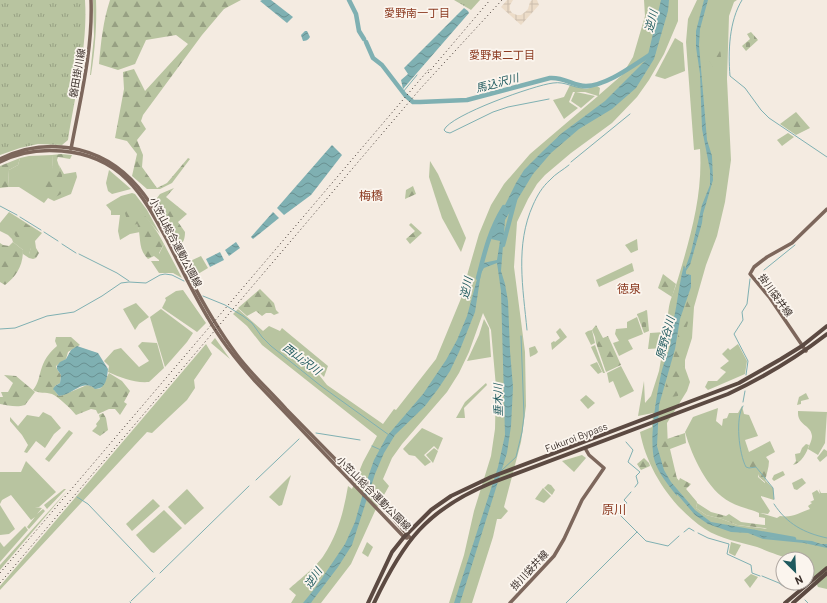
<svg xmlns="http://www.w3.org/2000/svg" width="827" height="603" font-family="Barlow,'Noto Sans JP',sans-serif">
<defs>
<pattern id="forest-firs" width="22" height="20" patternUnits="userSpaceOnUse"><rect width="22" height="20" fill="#b8c4a0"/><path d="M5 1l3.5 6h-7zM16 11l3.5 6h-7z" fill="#97a083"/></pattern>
<pattern id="cemetery-stones" width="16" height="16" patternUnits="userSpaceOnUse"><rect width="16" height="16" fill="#b8c4a0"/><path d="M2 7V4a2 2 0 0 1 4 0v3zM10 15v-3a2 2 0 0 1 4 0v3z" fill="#97a083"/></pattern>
<pattern id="park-tufts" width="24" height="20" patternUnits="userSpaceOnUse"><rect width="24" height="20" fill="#b8c4a0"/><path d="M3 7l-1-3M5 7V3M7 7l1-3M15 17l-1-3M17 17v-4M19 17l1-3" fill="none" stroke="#97a083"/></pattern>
<pattern id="plaza-grid" width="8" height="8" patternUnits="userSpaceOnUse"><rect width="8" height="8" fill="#ecdcc8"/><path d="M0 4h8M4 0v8" fill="none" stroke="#cbbdac"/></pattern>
<pattern id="water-waves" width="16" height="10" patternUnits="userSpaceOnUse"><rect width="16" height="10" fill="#7fb0b2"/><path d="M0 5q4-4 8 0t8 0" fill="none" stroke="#699091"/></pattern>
</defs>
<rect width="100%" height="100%" fill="#f4ebe1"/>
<g fill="#b8c4a0">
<path d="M93,0H96C97,25 95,50 91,75H90L94,36Z"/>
<path d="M644,0H678V21L664,54L649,80L637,97L612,123L571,153L545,175L537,184L528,199L517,222L514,267L525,352L526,406L521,442L504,507L508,511L501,519H497L493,537L472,603H449L464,555L474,511L491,456L495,429L496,387L491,330L483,313L469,352L459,373L447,392L402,444L392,458L383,479L389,486L375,511L351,564L321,603H291L296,595L289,589C299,580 318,565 324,555C338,534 344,510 348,486L352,489L363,462L377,436L262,345L247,326L233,314L238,309L263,331L269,326L280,331L282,328L328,366L324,377L308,361L327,385L383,424L394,409L396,410L436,359L462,296L468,272L479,234L491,205L504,184L530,154L598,96L585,92H576L595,96L581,108L571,101L575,92H573L569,102L578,108L564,119L553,100L564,97L570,85L586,89L597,86L600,88L599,95L622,75L633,57L645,16Z"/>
<path d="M697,0H737L734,2L729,16L727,79L731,160L725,202L717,236L706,265L694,307L692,338L685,360V368L690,382L687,391L667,423L668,448L676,477L697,503L696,508L706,515L722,519L737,525L767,529L765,528V518L759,517V513C750,509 739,507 730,502C707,490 692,456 685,432L693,417L718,408L716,421L722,426L723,419L727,418L729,413H738L742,406L744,414L749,415L758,436L745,440L749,452L770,441L775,452L766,457H759L758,477L765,483V480L773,488L774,500L761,496V497L770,511L768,514L760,513L777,518L780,516C792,518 799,513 810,509L808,506L812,503L810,502L814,500L812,493L817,490L820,494L819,489L821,493H827V589L818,587L811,572L807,569V559C802,559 796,560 792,559C781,557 767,551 757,547C740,542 720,539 705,529C673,508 647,470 640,432L652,427L653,413L638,416L644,381L645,403L651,396L659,371L663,348L648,349L650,333L665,332V339C668,327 667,313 670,302C672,295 675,289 677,282C690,238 703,196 700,149L694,150L686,42L688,19Z"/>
<path d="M675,38L683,43L685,71L665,79L655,76Z"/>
<path d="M788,133L794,137L782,146L777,140Z"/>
<path d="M52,155L53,169L60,171L59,165L64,174L76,172L77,177L71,194L54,201L48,198L44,203L19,187H8L9,170L18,165L20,158L29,156Z"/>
<path d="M430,161L438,174L466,238L461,252L442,218L429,177Z"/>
<path d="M109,170L131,189L112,194L108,191L106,183Z"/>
<path d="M132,193L135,194L147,210L160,234L137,208V224L140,232L130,234L120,240L118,231L120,215H111V211L106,205L121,196Z"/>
<path d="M9,212L42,233L35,241L36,248H31L29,254V258L23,254V250L13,242L12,239L8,235L0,231V223Z"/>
<path d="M637,239L638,250L631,253L625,245Z"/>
<path d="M164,244L182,278L173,273H159L151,261H159V254Z"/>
<path d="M201,256L208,268L193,277L186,263Z"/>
<path d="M632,263L634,271L599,287L596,280Z"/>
<path d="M183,290L206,323L197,332L162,308L166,300L165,298L176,291Z"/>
<path d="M136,303L149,317L139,324L135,330L123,309Z"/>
<path d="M161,309L193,333L187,342L165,367L150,317Z"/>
<path d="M637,317L643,334L628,340L633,349L619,356L613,343L619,341L615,334L616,329L627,328V322Z"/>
<path d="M484,319L489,328L491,357L467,361L479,335Z"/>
<path d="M560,328L567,337L552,350L551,343L554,341L555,342L560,338L556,332Z"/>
<path d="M592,330L595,343L591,345L585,333L588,331Z"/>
<path d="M215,338L230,359L211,343Z"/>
<path d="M142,342L157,343L164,368L149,382C133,383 122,378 108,372L109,366L104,361L114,350L121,348L139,367L149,361L138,346Z"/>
<path d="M206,344L212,354L194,380L195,388L187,400L152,433L147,432L0,590V586Z"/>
<path d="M738,344L747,361L745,374L708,390L705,387L708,381H717L726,372L720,368L729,361L722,354L728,348L730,350Z"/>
<path d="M595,345L605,373H603L591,347Z"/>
<path d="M535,346L538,352L536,354L530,357L529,348Z"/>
<path d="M597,362L602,372L598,374L590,365Z"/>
<path d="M621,366L634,391L620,398L613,381L609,383L607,373Z"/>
<path d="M486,383L487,385L464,408L465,418H456L465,402Z"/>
<path d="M806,393L809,399L801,401V404L797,405L799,397Z"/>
<path d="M586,395L595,403L588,409L580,400Z"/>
<path d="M798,411L827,412L825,443L818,455L808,449C809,445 812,441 812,436C811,424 797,426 798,411Z"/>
<path d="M43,412L51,416L61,428L54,434L45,448L36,441L27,453L24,452L28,445L22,435L10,421V417L18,426L27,415L39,417Z"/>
<path d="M422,428L443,438L438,450L434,446L424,455L431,462L425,466L415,456L409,455L403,449Z"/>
<path d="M69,430L73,433L49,462L45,459Z"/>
<path d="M434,448L438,451L433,463L426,455Z"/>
<path d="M824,449L827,451V456L820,462L817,458Z"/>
<path d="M582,455L586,458L574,472L562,461Z"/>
<path d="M26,461L56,492L39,507H35L42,508L37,514L43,509L45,511L29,529L27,527L35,517L31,520L11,495L2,500L0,504V472H21Z"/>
<path d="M783,471L785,475L774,481L772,479L774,475Z"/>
<path d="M291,475L282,505L279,506L269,497Z"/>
<path d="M802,478L806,483L797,490L794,489L792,483Z"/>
<path d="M548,484L551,485L555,490L552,495L544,488Z"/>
<path d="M543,488L551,496L544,503L535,499Z"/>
<path d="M64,489H66L47,509L44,505Z"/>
<path d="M187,489L204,508L185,525L168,507Z"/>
<path d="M68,490L0,570V565Z"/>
<path d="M153,499L160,506L132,531L126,524Z"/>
<path d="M0,505L15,529L9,534L0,535Z"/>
<path d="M164,510L182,528L154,553L151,552L136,535Z"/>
<path d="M25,526L28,530L0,562V542L3,546L4,547Z"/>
<path d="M367,542L373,547L368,557L362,553Z"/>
<path d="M731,542L741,545L735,556L729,553V552Z"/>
<path d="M751,574L758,577L750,588L744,580Z"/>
</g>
<g fill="url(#forest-firs)">
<path d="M110,0H241L224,9L202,35L143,115L141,121L146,129L137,140L143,155L142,167L157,188L167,183L188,158L190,159L172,183L160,189H147L132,176L137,154L127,141L115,138L124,89L123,72L134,69L145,91L188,44L176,35L146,40L135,64L118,70L99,64C101,42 103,21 110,0Z"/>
<path d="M718,46L720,47L721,57L713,67L709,60L711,51Z"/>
<path d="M796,112L810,128L796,135L780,124Z"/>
<path d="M61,154L72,155L70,159L58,157L57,160L62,175V178L59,181L62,190L61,194L52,199L46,196L38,187L53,174L52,155Z"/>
<path d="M20,158L18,165L9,170L8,187L0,188V166Z"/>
<path d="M413,186L416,194L405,199L406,190Z"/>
<path d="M174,188L166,197L187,214L178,222L185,232C185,238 184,243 178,247L154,202L160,194Z"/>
<path d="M133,207H137C148,219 157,230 164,244L159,253V260L154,256L148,259C137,248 142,237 137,224L133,225L128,224L125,213L128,208Z"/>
<path d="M20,220L33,228L32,231L21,240C16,238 14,235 13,230Z"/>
<path d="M411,223L422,233L410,244L406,239L415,231L409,225Z"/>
<path d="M13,242L23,250C23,265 17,276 5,285L0,282V243L3,245L9,246Z"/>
<path d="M31,247L36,248L39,253L36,258L33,259L29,258V254Z"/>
<path d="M663,274L676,284L672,297L658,288Z"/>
<path d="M260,289L274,303L276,310L279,313L274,315L271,313H266L262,316L256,311L247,316L238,308Z"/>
<path d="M690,294L693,295L689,319L682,343L684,374L680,383L678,396L671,397L665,389L674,355L683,313Z"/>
<path d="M596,325L603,338L608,336L621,365L606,372L596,343L595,337L592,330Z"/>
<path d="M56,337H71L80,345L71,350L68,352L66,359L56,366L57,369L61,375L60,383L55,386L54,390L59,396L63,395L87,385L98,389L101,388L109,373L122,381L130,391L124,402L127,404L120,415L115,409H109L98,414L96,410L91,409L76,415C71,409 59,397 52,394C46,392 39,394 33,390C39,383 39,375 42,367C45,358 50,352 57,346L55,341Z"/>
<path d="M4,375L16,376L35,392L25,405C16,408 8,405 0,404V397H3L1,392H8L13,383Z"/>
<path d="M103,413L106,418L108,430L100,436L92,431L97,426L96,424L100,419L99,415Z"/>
<path d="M685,433L686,443L670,449L678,483L680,478L691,484L686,489L697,502L695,508C680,492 654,469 659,444L664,440Z"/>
<path d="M806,444L809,445C807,453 801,463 793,465L796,461L795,454L800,453L802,448Z"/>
<path d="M749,457H766L769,461C769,468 766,475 765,482L759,477L758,474C752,470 747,465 746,458Z"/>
<path d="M644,458L649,463L650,466L641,470L637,464Z"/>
<path d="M697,503L711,512L726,516L729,514L741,522L765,525V528L737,525L722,519L706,515L696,508Z"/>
</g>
<g fill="url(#cemetery-stones)">
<path d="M751,32L758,40L746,51L742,46L750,39L747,34Z"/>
<path d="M647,310L649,331L644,333L637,314Z"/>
</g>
<g fill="url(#park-tufts)">
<path d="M0,0H85C88,47 75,94 68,140L62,145L38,144L20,148L0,155Z"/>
<path d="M454,0H480L471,10Z"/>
</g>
<path fill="url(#plaza-grid)" d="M507,0H513L510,5V10L512,13L517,15H521L525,12L528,9L530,2L532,0H537L539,5L521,25L501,7Z"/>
<g fill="url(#water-waves)" fill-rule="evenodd">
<path d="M262,0H271L293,17L287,23L260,1Z"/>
<path d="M661,0H669L668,11L654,59L636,88L612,109L579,129L551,153L533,174L505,220L501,271L505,284L508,301L510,351L513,387L511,426L507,453L460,603H454L498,467L505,435L501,291L497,263L484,268L481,273L475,312L459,352L450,371L438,389L425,406L395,435L384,453L375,474L352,545L338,567L313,600L311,603H303L316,587L345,544L355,522L366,483L374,460L387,436L423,394L446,360L457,340L467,316L488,239L516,183L524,170L543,151L562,133L605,101L647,59ZM491,239L500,241L497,260L483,263L489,244Z"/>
<path d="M704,0H708L700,29L699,45L707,140L712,156L713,180L703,214L702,223L690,265L686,271V274L691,275V287L680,319L675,349L659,405L657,446L664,470L671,482L695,510L711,522L756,530L770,537L812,541L821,544H827V548L804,543L763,539L748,533L731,532L708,524L695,515L677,494V496C669,486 659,474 655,462C648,443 657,391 662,370C665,359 671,349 671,338L666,344C677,319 677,291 684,265L685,269L691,252L702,205L710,185V170L702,129L700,74L696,47V31Z"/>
<path d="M464,8L468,11L469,13L403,89L401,80L408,74L404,68Z"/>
<path d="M305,31H307L310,37C308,40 306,41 303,41L301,35Z"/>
<path d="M332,145L342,155L311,195L284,215L277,208Z"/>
<path d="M273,212L279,218L253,239L251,237Z"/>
<path d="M236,242L240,248L229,256L225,250Z"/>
<path d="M220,252L224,260L210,267L206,259Z"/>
<path d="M77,346L98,353L108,369C107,378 106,389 95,389C83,378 73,395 59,396L53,389L55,386L60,383L61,375L57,369V366L60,362L66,359L71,350Z"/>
</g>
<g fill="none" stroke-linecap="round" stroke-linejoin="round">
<g stroke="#7fb0b2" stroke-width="1">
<path d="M742,0C729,21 728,52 730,76L745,88L761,110L769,118L827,157"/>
<path d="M405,95L403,92L417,75"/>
<path d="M549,99L508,107L493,112L450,133L446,132L444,130C450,115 535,85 553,83C566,81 574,89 586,88C593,88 599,84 606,81"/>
<path d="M571,162L630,114"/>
<path d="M0,206L17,215"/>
<path d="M20,217L41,230"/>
<path d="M44,232L58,241"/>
<path d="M62,244L76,253"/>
<path d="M79,254L117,273L129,281"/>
<path d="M764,270L795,245"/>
<path d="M203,296L225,305L243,316L252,323L262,337L271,346L321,386L389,435"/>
<path d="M0,329L15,328L47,316L74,312L102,296L121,283L129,282L146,283L160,275L165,274L172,275L184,281"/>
<path d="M527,330C523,288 515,245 533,205C537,196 542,187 550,180C555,174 563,170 569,165"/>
<path d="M746,375L748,361L734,334L743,320L742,312L747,304L750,279"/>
<path d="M743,402L745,391"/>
<path d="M743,406C735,418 739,454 746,467L749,468L756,467L773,488L774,499"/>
<path d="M316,433L360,440"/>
<path d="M626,442L633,450L628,462L640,472L636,476L638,483L635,487"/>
<path d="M372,446L381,450"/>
<path d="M502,470L516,457L522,432L524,416L521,336"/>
<path d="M256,480L299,439"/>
<path d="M631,492L624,500L627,503L618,513L646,541L668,546L679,536"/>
<path d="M77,497L88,504L153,572"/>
<path d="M774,504C787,524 804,533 827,538"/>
<path d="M684,532L689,528L694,531"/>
<path d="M698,533L708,538L729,544L727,554L751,565L752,573L760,576"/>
<path d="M160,573L249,486"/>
<path d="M762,576L779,583L783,586H789L793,590"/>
<path d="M805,600L808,603"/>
<path d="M131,601L155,578"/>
<path d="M130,602L131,603"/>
<path d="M566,603L637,532"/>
</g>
<g stroke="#7fb0b2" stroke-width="4.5">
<path d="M349,0L356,14L359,31L364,39"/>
<path d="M366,42L373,58L382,65L405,95L413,102H420L467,100L550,78C565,77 573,86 586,86C607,86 635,64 653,53"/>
<path d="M503,245L515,200"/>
<path d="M478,278C485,251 489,232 504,207"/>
<path d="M754,532L794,539"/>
</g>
<g stroke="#7d675c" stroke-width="3.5">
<path d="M71,149C80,100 93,50 91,0"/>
<path d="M0,159C22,148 46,144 71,148C140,160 161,222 190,278C204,305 219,331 237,355C252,375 270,391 286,409C322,446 358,482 394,519L411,539"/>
<path d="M0,162C19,152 40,149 62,151C121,156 142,193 167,240C180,266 193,293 208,318C221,341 238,362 255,381L404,537L407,538"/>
<path d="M806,351L770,298L750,274L754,267L767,257L792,243L827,209"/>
<path d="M510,603L554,556L564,539L582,500L604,468L589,455L585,448"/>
</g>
<g stroke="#5c4a42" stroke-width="4">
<path d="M368,603L392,552L404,537L431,510L451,496L491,477L739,383L781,359L802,346L827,326"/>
<path d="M374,603C403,542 426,510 491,483L728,394C764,377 796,358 827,334"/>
<path d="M785,603L827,568"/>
<path d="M793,603L827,573"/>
</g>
<g stroke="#3b302b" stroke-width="1" stroke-dasharray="1 3" stroke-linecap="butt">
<path d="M428,73L490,0"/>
<path d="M0,573L430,68"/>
<path d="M0,583L421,88L502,0"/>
</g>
</g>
<g text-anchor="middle" stroke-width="3.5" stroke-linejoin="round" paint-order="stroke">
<g font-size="10" fill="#3b302b" stroke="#fbf5ee">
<text transform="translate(77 73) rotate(-80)" y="4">磐田掛川線</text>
<text transform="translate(176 242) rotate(62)" y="4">小笠山総合運動公園線</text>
<text transform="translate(776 295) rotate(54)" y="4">掛川袋井線</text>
<text transform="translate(576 437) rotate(-21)" y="4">Fukuroi Bypass</text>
<text transform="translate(374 493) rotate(45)" y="4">小笠山総合運動公園線</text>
<text transform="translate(529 570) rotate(-47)" y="4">掛川袋井線</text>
</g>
<g font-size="11" fill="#8c3b22" stroke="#fbf5ee">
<text x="417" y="17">愛野南一丁目</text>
<text x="502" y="59">愛野東二丁目</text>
</g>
<g font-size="11" font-style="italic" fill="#1f5a5e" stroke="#fbf5ee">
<text transform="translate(651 21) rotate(-76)" y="4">逆川</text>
<text transform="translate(497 83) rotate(-15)" y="4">馬込沢川</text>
<text transform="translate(466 288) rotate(-78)" y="4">逆川</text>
<text transform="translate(665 338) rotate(-75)" y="4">原野谷川</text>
<text transform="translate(302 359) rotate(37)" y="4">西山沢川</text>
<text transform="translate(498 400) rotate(-91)" y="4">垂木川</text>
<text transform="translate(313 578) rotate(-56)" y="4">逆川</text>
</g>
<g font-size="12" fill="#8c3b22" stroke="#fbf5ee">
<text x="371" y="200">梅橋</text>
<text x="629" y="293">徳泉</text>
<text x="614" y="514">原川</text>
</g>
</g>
<g transform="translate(795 571) rotate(156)"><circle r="19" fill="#fbf5ee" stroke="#aea6a0"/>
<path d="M0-3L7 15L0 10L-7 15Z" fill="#1f5a5e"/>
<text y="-6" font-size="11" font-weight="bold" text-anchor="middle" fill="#3b302b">N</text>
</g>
</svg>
